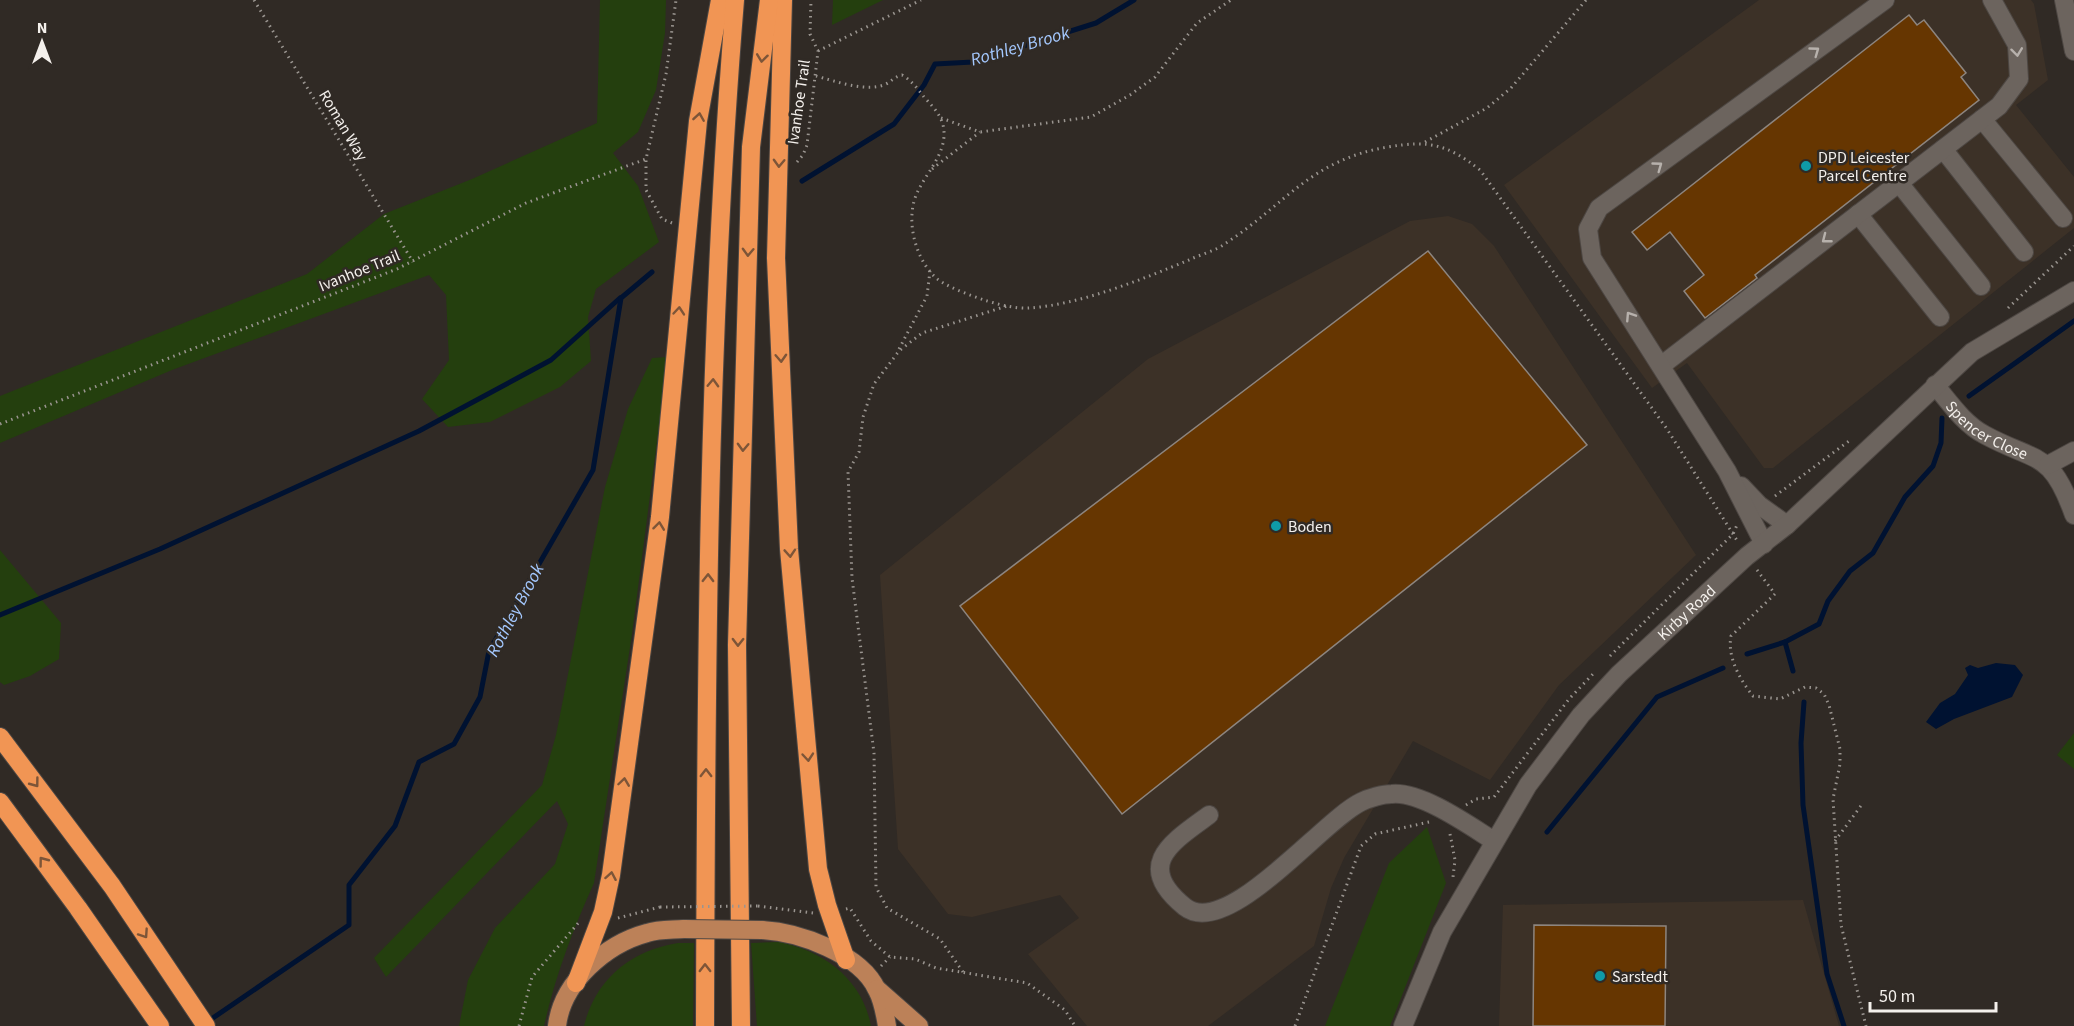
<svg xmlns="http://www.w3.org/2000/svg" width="2074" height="1026" font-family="'Source Sans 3',sans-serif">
<rect width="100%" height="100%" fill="#302a25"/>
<g fill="#3c3127">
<path d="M1759,0H2031L2034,4L2048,80L2016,105L2074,177V228L1773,468H1764L1687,363L1652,388L1504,185Z"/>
<path d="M1448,216L1472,224L1494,246L1696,555L1559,685L1490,780L1413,741L1344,858L1331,888L1314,946L1208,1026H1087L1028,954L1079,918L1060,895L972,917L948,914L898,849L880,575L1148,359L1410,221Z"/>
<path d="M1803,900L1839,1026H1499L1503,905Z"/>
</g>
<g fill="#243f0e">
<path d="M600,0H666L665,33L656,90L638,132L613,153L638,186L659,242L596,289L588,317L591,361L560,387L490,422L448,427L422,399L449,360L446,295L429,275L172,370L0,443V396L307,274L384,214L472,179L597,123Z"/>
<path d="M833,0H883L832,25Z"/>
<path d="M668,357L632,634L594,883C573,929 555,977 544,1026H459L468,980L495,928L555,864L568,824L557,801L386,977L374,958L542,785L556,735L605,487L628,409L652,358Z"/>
<path d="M0,550L61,623L59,659L30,676L4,685L0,682Z"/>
<path d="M2074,733V769L2057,755Z"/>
<path d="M1427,827L1446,883L1390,1026H1325L1389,863Z"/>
<path d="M779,942C824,951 862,979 871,1026H757L751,943Z"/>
<path d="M678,943H694L693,1026H584C595,979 632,950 678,943Z"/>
</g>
<path fill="#001231" d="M1996,663L2015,665L2023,675L2012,697L1954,719L1936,729L1926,722L1940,703L1955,694L1968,675L1965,668L1970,665L1978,668Z"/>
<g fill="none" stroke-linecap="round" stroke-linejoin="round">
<g stroke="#001231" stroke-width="5">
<path d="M802,181L894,124L924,85L935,64L973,62L1096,23L1134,0"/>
<path d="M1969,396L2074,321"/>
<path d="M0,615L160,549L419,431L551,360L620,298"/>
<path d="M1785,642L1793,671"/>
<path d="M1747,654L1785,642L1819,624L1828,601L1850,571L1873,553L1905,497L1933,466L1941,443L1942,418"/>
<path d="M1804,702L1801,743L1803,805L1827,974L1844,1026"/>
<path d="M1547,832L1657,697L1723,668"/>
<path d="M207,1022L349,925V885L395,826L419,762L454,744L480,697L489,651L593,470L621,298L652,272"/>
</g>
</g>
<g fill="#663601" stroke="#8d857f" stroke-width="1.5">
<path d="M1909,15L1917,25L1924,20L1966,73L1961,77L1979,100L1755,275L1757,278L1705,318L1684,291L1704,275L1670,232L1647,250L1632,232Z"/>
<path d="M1428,251L1587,445L1122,814L960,606Z"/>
<path d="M1534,925L1666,926L1665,1026H1533Z"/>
</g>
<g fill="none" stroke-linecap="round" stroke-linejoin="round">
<g stroke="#4d4743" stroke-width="20">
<g id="minor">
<path d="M2064,0L2074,51"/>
<path d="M1982,119L2063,218"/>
<path d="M1943,149L2024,252"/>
<path d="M1899,183L1981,286"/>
<path d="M1858,214L1940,317"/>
<path d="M1662,365L1999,106L2019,79L2017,45L1992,0"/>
<path id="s1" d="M1935,385C1950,403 1964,424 1985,435C2037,463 2051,450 2074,515"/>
<path d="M2048,465L2074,451"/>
<path d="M1741,486L1759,505L1787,525"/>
<path d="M1764,544L1727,471L1592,258L1588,229L1599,208L1885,0"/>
<path d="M1209,815C1172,842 1133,865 1185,907C1227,940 1323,820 1361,802C1369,798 1383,794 1392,794C1421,791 1470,826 1494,841"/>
<path id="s2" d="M1403,1026L1442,932L1528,785L1581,715L1619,674L1747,556L1787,525L1972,352L2074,291"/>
</g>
</g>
<g stroke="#4d4743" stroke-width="20">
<g id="major">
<path d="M762,930C799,932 861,954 877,990C883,1001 885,1014 887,1026"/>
<path d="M877,989L919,1026"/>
<path d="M557,1026C562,982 606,944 647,933C659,929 671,930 684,929"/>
</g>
</g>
<g stroke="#4d4743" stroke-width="20">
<g id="highway">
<path d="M783,0L776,258L789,549L818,869L827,905L846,960"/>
<path d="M0,737L112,886L206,1026"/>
<path d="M0,802L78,908L160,1026"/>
<path d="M576,983L603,912L611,875L660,517L698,121L720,0"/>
<path d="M705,1026C706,684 707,341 735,0"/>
<path d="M741,1026L737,645L751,147L769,0"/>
</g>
</g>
<g stroke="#9a9590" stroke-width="3" stroke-dasharray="1.5 4.5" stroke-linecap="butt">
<path d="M254,0L413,262"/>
<path d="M818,51L921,0"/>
<path d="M816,76C835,81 867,93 886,84C892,81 894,77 902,75C911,80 918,89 924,97C935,109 945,119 944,136C943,157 925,175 917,193C905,219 915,258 935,277C946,287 970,295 984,300C997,304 1015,309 1029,308C1079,305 1143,279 1189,260C1201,254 1216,251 1226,243C1286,204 1310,160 1388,147C1429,140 1447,144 1480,170L1667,429L1738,542"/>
<path d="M941,118L980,132L1091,117L1130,95L1155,77L1197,23L1231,0"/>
<path d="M1425,142L1487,108L1511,88L1586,0"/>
<path d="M797,162L803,155L807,145L818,51L810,34L811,0"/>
<path d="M932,169L980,132"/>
<path d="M672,223L662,219L646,190V159L666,74L676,0"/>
<path d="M2008,308L2074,246"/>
<path d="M899,349L927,296L930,271"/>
<path d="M0,424L397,269L526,203L646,159"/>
<path d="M1775,496L1849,441"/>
<path d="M1757,570L1775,594L1731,636C1727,657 1740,680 1753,696L1780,699L1805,687L1816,688L1824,694L1829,705L1840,749V764L1833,799L1841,925L1866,1026"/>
<path d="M1610,656L1733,534L1737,525"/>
<path d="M1466,805L1476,799L1494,797L1569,699L1593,674"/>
<path d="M1450,834L1455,860L1453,877"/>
<path d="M1835,841L1863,803"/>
<path d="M758,906L813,913"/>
<path d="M846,909L850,908L871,941L890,957L915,959L936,968L1027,983L1065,1010L1075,1026"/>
<path d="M618,918L660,907"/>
<path d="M881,966L890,957"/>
<path d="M963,972L940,939L887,908L876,887L874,753L852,578L848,472L859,452L863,417L874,384L899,351L922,333L1007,306"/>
<path d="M519,1026L532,977L580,921"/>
<path d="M1295,1026L1361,846L1375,834L1429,822"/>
</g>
<use href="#minor" stroke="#6c645e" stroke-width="18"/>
<use href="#major" stroke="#bc8158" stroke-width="18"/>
<use href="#highway" stroke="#f19554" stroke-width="18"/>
<g stroke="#4d4743" stroke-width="20" stroke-linecap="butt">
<path id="major-bridge" d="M684,929L762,930"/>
</g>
<path stroke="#9a9590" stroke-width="3" stroke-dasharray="1.5 4.5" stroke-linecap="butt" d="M660,907L758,906"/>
<use href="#major-bridge" stroke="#bc8158" stroke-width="18"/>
</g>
<defs><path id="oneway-chevron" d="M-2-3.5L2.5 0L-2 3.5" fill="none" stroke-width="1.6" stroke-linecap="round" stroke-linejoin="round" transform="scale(1.5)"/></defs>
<g stroke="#b7b1ac">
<use href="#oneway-chevron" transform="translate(1815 51) rotate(-36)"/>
<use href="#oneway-chevron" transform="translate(2017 52) rotate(83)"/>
<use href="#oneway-chevron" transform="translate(1658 166) rotate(-36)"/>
<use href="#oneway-chevron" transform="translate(1826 239) rotate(142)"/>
<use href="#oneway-chevron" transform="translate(1630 316) rotate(-123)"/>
</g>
<g stroke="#7d5538">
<use href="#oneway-chevron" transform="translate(762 58) rotate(97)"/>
<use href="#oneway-chevron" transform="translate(699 117) rotate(-81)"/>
<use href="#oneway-chevron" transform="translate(779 163) rotate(92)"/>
<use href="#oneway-chevron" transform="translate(748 252) rotate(92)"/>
<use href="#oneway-chevron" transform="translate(679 311) rotate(-85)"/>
<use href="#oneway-chevron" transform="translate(781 358) rotate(87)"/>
<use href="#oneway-chevron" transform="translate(713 383) rotate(-88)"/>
<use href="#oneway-chevron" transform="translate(743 447) rotate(92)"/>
<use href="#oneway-chevron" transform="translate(659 526) rotate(-83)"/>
<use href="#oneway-chevron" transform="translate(790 553) rotate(86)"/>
<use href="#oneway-chevron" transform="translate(708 578) rotate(-89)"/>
<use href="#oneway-chevron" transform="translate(738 642) rotate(91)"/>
<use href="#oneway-chevron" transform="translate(808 757) rotate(85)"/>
<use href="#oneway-chevron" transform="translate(706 773) rotate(-90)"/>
<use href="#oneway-chevron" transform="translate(624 782) rotate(-82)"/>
<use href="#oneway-chevron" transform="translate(35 783) rotate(53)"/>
<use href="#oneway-chevron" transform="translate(43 861) rotate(-127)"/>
<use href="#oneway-chevron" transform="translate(611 876) rotate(-80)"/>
<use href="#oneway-chevron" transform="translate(144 934) rotate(56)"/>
<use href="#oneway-chevron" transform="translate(705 968) rotate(-90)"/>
</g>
<g fill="#0f9aa8" stroke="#302a25" stroke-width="2">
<circle cx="1806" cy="166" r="6"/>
<circle cx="1276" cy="526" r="6"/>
<circle cx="1600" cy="976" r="6"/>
</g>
<g text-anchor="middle" stroke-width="5" stroke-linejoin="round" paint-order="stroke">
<g font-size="16" fill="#f4f0ec" stroke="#302a25">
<text transform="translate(798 102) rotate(-82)" y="6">Ivanhoe Trail</text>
<text transform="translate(344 125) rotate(59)" y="6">Roman Way</text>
<text transform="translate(359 270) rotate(-22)" y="6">Ivanhoe Trail</text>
<text dy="6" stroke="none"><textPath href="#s1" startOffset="70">Spencer Close</textPath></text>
<text dy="6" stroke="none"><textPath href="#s2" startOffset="507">Kirby Road</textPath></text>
</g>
<g font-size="16" fill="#f4f0ec" stroke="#302a25" text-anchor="start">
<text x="1818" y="163">DPD Leicester<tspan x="1818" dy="18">Parcel Centre</tspan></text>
<text x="1288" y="532">Boden</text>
<text x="1612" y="982">Sarstedt</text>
</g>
<g font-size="18" font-style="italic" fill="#a4c8fe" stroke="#302a25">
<text transform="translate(1020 46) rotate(-16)" y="6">Rothley Brook</text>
<text transform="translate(515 610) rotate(-62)" y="6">Rothley Brook</text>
</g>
</g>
<g transform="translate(42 42)" stroke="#302a25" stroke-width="4.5" paint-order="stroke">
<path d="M0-4.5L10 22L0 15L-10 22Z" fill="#f4f0ec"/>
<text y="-9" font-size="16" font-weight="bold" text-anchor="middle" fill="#f4f0ec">N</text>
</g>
<path d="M1870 1002v9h126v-9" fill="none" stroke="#f4f0ec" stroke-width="3"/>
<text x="1879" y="1002" font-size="18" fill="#f4f0ec" stroke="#302a25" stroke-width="4.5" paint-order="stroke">50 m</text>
</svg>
